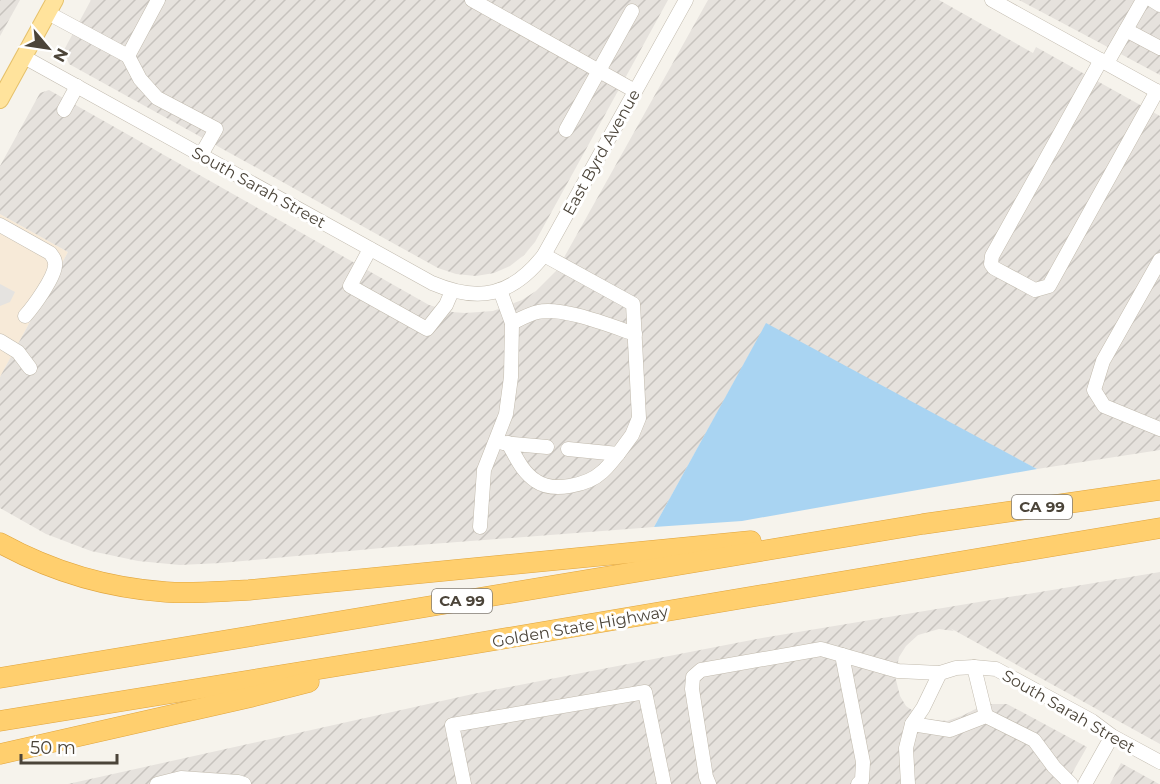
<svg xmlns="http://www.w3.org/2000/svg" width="1160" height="784" font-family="Montserrat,sans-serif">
<defs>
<pattern id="industrial-furrows" width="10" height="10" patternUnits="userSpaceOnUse" patternTransform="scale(1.5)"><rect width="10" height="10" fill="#e6e2dd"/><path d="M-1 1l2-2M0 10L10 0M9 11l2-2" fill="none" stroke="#c7c3be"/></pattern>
</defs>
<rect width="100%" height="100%" fill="#f6f3ec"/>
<path fill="#f7ead8" d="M0,214L68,252L0,377Z"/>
<g fill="url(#industrial-furrows)">
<path d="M0,0H20L0,36Z"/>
<path d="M91,0H668L535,242L524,255L510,266L494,273L476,276L456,274L438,268L69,64L64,50Z"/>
<path d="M708,0H939L1033,53L1036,47L1160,116V450L1037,469L909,403L766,324L654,527L392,547L221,563L180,565L138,561L91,551L46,534L0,508V377L68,252L0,214V166L40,93L49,90L429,305L452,312L465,313L493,311L522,300L536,291L557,270Z"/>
<path d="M1019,0H1160V75L1102,44Z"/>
<path d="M1160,572V744L950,628L954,631L939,629L918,635L906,646L899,657L895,676L900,696L906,706L925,719L947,721L964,715L985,704H1007L1087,747L1066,784H68L473,694L762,638Z"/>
<path d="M1121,763L1159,784H1110Z"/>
</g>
<path fill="#e5e3e0" d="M0,284L15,292L10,302L0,306Z"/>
<path fill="#a9d4f2" d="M766,323L1037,469L742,521L654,527Z"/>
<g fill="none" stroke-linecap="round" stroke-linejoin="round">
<g stroke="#c2bbae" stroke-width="15">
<g id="minor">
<path d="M472,0L635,91"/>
<path d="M992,0L1160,93"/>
<path d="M1152,0L1160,5"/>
<path d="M48,13L128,56L158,0"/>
<path d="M1126,30L1160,48"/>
<path d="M128,56L140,79L157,98L216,129L201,155"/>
<path d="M24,57L432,283C479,303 512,296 544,255L686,0"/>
<path d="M1101,60L992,256L991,264L994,268L1035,290L1049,286L1157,91"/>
<path d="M1107,63L1143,0"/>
<path d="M64,110L77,86"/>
<path d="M566,130L632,11"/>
<path d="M0,225L50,253C53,257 56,260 55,266C54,278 34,306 25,316"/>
<path d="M370,249L350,286L427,329L446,305L452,291"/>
<path d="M544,255L633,304L639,418L632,435L618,454L568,449"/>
<path d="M1160,260L1103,361L1094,390L1104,406L1160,429"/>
<path d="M512,323C520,319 529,314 538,312C561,306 611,326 635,334"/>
<path d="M0,341L18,352L30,368"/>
<path d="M503,443L547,447"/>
<path d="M508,443C516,457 522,472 536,481C553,493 588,485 602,472C608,467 613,460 618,454"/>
<path d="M480,527L484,470L506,414L511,377L512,323L500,290"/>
<path d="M842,655L863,762L862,780L858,784"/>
<path d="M974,667L986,716"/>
<path d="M912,724L923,708L940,673"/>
<path d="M157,784L181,778L238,782L244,784"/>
<path d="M464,784L452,725L645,692L664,784"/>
<path d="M709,784L706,777L692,689L693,677L701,670L821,649L898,671L940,673L956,668L974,667L996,669L1092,721L1112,736L1160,762"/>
<path d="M908,784L906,748L912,724L950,730L986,716L1034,740L1054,767L1071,784"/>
<path d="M1085,784L1112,736"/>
</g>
</g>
<g stroke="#e6c16a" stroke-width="18">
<path id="major" d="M0,100L55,0"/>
</g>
<g stroke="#e0a43c" stroke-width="21">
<g id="highway">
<path d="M0,543C51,571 108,588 166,592C193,594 222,591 249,590L751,541"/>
<path d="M0,678L923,524L1160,490"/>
<path d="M0,721L418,653L1160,528"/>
<path d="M0,754L251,697L309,682"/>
</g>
</g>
<use href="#minor" stroke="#fff" stroke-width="14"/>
<use href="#major" stroke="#ffe39c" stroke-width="16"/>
<use href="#highway" stroke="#ffcf6e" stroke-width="20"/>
</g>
<g text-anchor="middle" stroke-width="6" stroke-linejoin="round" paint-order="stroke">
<g fill="#fff" stroke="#817c74" stroke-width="1.5">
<rect x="1012" y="495" width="60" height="24" rx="4.5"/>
<rect x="432" y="589" width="60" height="24" rx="4.5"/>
</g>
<g font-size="15" font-weight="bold" fill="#4b4439">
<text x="1042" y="512">CA 99</text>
<text x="462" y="606">CA 99</text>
</g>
<g font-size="16" fill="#4b4439" stroke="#fff">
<text transform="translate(601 152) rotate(-61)" y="6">East Byrd Avenue</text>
<text transform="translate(259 187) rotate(29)" y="6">South Sarah Street</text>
<text transform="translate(580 626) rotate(-10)" y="6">Golden State Highway</text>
<text transform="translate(1069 711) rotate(30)" y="6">South Sarah Street</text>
</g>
</g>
<g transform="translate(48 48) rotate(119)" stroke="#ffffff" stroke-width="4.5" paint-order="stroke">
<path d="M0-4.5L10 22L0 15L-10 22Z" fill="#4b4439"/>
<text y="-9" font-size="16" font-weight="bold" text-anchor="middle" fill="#4b4439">N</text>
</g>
<path d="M21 754v9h96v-9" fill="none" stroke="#4b4439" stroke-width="3"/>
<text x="30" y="754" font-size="18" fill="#4b4439" stroke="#ffffff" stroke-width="4.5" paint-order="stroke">50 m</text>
</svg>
